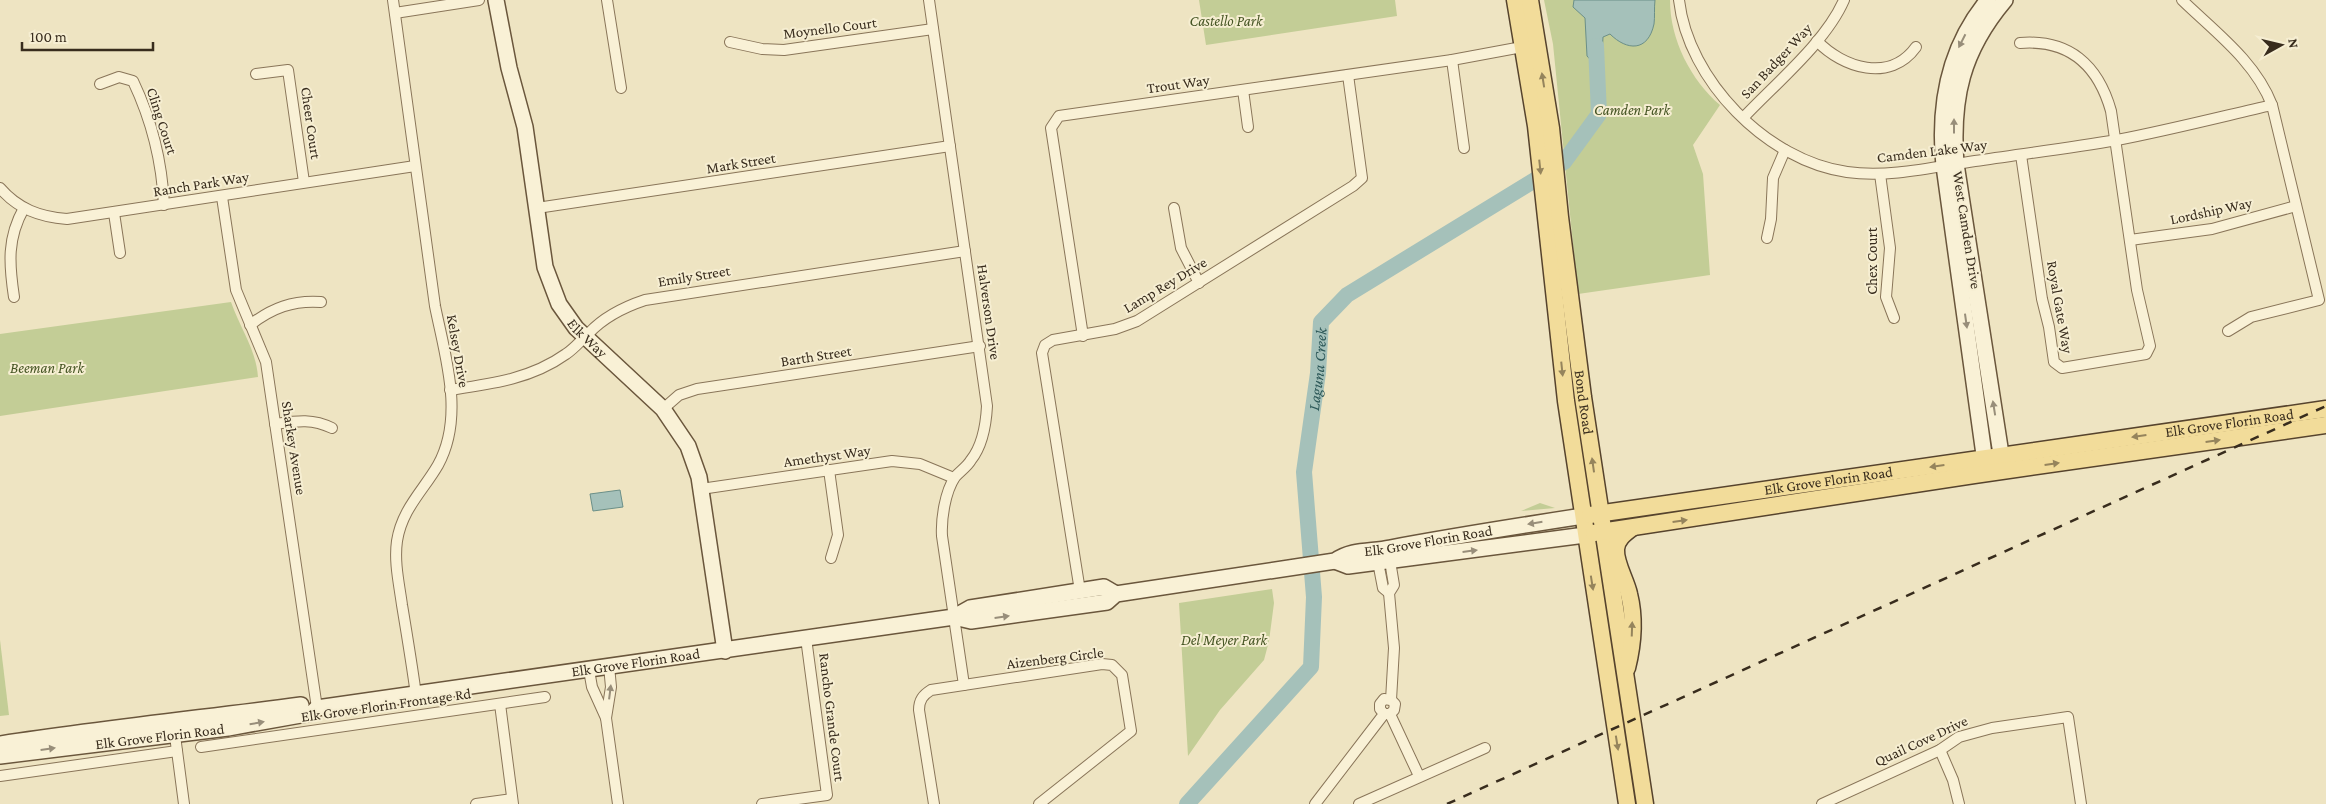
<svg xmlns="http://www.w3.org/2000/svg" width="2326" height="804" font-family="'Crimson Pro',serif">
<rect width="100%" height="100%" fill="#eee4c2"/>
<g fill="#c3cd96">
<path d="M1199,0H1395L1397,16L1206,45Z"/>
<path d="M1544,0H1670C1670,40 1691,80 1720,105L1693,145L1703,174L1710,275L1578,294L1553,44Z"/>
<path d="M231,302C240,328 256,349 258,377L0,416V334Z"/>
<path d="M1540,503L1555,508L1521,511Z"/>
<path d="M1272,589L1274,603L1269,641L1264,660L1220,710L1188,756L1179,603Z"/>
<path d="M0,640L9,715L0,716Z"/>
</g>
<g fill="#a5c1ba" stroke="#6b8f88">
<path d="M1574,0H1655C1654,8 1655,17 1654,24C1648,52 1627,51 1610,34L1603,37L1602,57L1597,67L1587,56L1585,18L1573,7Z"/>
<path d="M620,490L623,507L593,511L590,494Z"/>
</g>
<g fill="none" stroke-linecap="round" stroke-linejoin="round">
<path stroke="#a5c1ba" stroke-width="16" id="s1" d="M1187,804L1311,667L1314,597L1304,472L1318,373L1321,322L1347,295L1564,162L1599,114L1596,46"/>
<g stroke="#897559" stroke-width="12">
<g id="street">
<path d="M393,0L435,306C445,356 465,416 438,465C423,491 402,509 397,541C394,562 399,583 402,605C407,635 412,665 416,695"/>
<path d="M607,0L621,88"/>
<path d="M929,0L987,406C986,425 983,445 971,460C967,467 960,471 955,477C945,492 941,519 942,536L964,685"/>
<path d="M1679,0C1688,80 1767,161 1847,172C1889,178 1934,167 1975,161C2022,154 2070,148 2117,140C2169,130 2220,117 2272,105"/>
<path d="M2182,0C2215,32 2255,61 2272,105L2319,300L2251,317L2228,331"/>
<path d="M395,13L479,0"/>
<path d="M1817,41C1843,68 1890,83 1916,47"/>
<path d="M730,42L762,49L784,50L933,29"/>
<path d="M2020,43C2069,39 2098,65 2111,111L2137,290L2150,346L2146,354L2062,368L2054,362L2049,327L2042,299L2021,155"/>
<path d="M1452,60L1464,148"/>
<path d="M256,74L288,70L304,182"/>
<path d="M100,84L119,77L133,81C152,121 162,161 164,205"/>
<path d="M1243,90L1248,127"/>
<path d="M1744,117C1775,84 1826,42 1844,0"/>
<path d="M1880,174L1890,248L1886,297L1894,318"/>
<path d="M0,188C18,209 40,217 67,219L415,166"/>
<path d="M222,197L236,290L266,362L317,708"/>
<path d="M537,208L950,146"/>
<path d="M1174,208L1181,248L1199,283"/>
<path d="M114,213L120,253"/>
<path d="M1767,238L1771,219L1773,178L1785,150"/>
<path d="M2130,240L2212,229L2296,206"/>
<path d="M14,297C9,264 7,238 24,208"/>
<path d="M250,325C272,308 293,300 321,302"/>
<path d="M1083,336L1051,128L1059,116L1452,60L1522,47"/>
<path d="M450,390C491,384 531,379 566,354C575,348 581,340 589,333C604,317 624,307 645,300L965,251"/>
<path d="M663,409L679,395L697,389L980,346"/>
<path d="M275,424C296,421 312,418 332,428"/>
<path d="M829,470L838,535L831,558"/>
<path d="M701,489L892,461L920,464L954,478"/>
<path d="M1390,561L1394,585L1389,593L1394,648L1391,700"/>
<path d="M1378,562L1383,588L1389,593"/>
<path d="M1080,591L1042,353L1045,345L1053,340L1115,329L1137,321L1353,186L1362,178L1348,75"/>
<path d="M609,666L611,687L606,718L618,804"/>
<path d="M589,670L592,687L606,718"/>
<path d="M500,704L513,804"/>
<path d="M1390,714L1419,776"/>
<path d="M174,728L184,804"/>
<path d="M201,747L545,697"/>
<path d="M1940,750L1953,780L1959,804"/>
<path d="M0,776L177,751"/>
<path d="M476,804L512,799"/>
<path d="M762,804L827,795L806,638"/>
<path d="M934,804L919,710C919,700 923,695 931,690L1102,664L1112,665L1122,675L1131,731L1039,804"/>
<path d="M1315,804L1384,714H1390L1394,710L1395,704L1391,700L1384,699L1380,704V709L1384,714"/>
<path d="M1359,804L1485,748"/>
<path d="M1822,804L1940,750L1959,737L1992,728L2068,717L2081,804"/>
</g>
</g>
<g stroke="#6a563c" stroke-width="18">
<g id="secondary">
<path id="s2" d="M496,0L509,68L525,127L545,267L559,304L576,328L663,409L688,446L699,477L725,651"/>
<path d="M2003,467L1956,164C1951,98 1962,51 2005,0"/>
<path d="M1986,469L1944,166C1938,105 1948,48 1988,0"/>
<path d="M1335,561L1348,566L1585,535"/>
<path d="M954,617L970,608L1104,587L1116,594"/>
<path d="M0,744C100,729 201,718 301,705"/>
<path id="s3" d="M0,756L228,728L312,713L317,708L954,617L971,621L1107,602L1116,594L1335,561C1352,549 1371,552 1390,548C1454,536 1518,526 1583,516"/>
</g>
</g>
<g stroke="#56432d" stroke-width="19">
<g id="primary">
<path d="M1515,0L1536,126L1566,401L1627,804"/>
<path id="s4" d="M1530,0L1551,128L1560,217L1583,397L1645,804"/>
<path id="s5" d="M1590,515L2326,409"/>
<path d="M1594,533L1974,475L2326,425"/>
<path d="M1627,668C1633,644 1635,618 1629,594C1626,580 1615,563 1616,549C1617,539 1624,534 1632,528"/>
</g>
</g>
<use href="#street" stroke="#f9f1d6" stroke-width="10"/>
<use href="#secondary" stroke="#f9f1d6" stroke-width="15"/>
<use href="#primary" stroke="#f2dc9a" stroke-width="16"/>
<path stroke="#382c1d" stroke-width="2.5" stroke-dasharray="9 9" stroke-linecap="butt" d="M1447,804L2326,406"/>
</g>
<defs><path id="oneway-solid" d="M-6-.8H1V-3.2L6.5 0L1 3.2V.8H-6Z" transform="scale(1.25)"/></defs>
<g fill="#988e7a">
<use href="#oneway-solid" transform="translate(1962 41) rotate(117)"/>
<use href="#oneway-solid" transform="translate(1954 126) rotate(-90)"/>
<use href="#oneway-solid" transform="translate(1966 321) rotate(82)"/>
<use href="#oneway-solid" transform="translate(1994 408) rotate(-99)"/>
<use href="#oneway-solid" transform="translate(1535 523) rotate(171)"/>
<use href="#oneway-solid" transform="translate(1470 551) rotate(-7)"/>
<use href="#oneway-solid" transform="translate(1002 617) rotate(-8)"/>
<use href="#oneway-solid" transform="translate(610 692) rotate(-83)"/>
<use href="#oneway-solid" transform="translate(257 723) rotate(-10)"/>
<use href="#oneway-solid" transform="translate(48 749) rotate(-8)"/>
</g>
<g fill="#95845c">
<use href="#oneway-solid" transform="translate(1543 80) rotate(-99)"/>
<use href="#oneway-solid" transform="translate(1540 167) rotate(84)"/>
<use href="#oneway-solid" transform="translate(1562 369) rotate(84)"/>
<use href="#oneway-solid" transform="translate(2139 436) rotate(172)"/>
<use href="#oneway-solid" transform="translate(2213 441) rotate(-8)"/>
<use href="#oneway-solid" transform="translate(2052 464) rotate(-8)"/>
<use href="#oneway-solid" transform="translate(1593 465) rotate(-98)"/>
<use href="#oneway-solid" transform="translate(1937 466) rotate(172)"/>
<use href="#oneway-solid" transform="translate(1680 521) rotate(-8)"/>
<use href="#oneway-solid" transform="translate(1592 583) rotate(81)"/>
<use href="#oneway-solid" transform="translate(1632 629) rotate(-88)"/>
<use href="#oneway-solid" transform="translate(1617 743) rotate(81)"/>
</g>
<g text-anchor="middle" stroke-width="4" stroke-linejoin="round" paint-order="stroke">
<g font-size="15" font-style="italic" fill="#465524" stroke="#f6eed2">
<text x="1226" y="26">Castello Park</text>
<text x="1632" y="115">Camden Park</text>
<text x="47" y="373">Beeman Park</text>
<text x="1224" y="645">Del Meyer Park</text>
</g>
<g font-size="15" fill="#382c1d" stroke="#f6eed2">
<text transform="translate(830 28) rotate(-7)" y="5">Moynello Court</text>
<text transform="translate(1776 61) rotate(-47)" y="5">San Badger Way</text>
<text transform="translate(1178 84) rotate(-8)" y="5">Trout Way</text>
<text transform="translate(162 121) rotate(72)" y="5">Cling Court</text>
<text transform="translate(311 123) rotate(82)" y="5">Cheer Court</text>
<text transform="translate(1932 151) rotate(-7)" y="5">Camden Lake Way</text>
<text transform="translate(741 163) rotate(-9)" y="5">Mark Street</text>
<text transform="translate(201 184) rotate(-9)" y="5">Ranch Park Way</text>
<text transform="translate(2211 211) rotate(-12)" y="5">Lordship Way</text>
<text transform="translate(1967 230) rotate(81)" y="5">West Camden Drive</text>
<text transform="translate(1872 261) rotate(-90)" y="5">Chex Court</text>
<text transform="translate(694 276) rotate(-9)" y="5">Emily Street</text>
<text transform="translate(1165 285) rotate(-31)" y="5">Lamp Rey Drive</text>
<text transform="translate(2060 307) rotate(80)" y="5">Royal Gate Way</text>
<text transform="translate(989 312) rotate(82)" y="5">Halverson Drive</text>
<text dy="5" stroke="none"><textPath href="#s2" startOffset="356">Elk Way</textPath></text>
<text transform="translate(458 351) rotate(80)" y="5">Kelsey Drive</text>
<text transform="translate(816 356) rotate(-9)" y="5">Barth Street</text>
<text dy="5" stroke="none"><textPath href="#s4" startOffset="406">Bond Road</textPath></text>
<text dy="5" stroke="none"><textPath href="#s5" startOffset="646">Elk Grove Florin Road</textPath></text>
<text transform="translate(294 448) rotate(81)" y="5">Sharkey Avenue</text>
<text transform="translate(827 456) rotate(-8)" y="5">Amethyst Way</text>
<text dy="5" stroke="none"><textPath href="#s5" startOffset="241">Elk Grove Florin Road</textPath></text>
<text dy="5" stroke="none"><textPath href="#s3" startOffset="1450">Elk Grove Florin Road</textPath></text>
<text transform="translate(1055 658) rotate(-7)" y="5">Aizenberg Circle</text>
<text dy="5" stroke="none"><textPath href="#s3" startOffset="644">Elk Grove Florin Road</textPath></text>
<text transform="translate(386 705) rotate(-8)" y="5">Elk Grove Florin Frontage Rd</text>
<text transform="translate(832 717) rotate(83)" y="5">Rancho Grande Court</text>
<text dy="5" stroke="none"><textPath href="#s3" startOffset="161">Elk Grove Florin Road</textPath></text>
<text transform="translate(1921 741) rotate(-25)" y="5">Quail Cove Drive</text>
</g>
<g font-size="16" font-style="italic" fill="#2d5858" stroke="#f6eed2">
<text dy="6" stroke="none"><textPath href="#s1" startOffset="484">Laguna Creek</textPath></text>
</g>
</g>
<g transform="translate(2281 45) rotate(82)" stroke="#f6eed2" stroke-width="4" paint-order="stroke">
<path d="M0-4L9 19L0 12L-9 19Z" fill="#382c1d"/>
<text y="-8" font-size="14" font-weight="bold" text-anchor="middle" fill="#382c1d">N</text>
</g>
<path d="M22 42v8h131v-8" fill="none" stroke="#382c1d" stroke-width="2.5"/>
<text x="30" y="42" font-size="15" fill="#382c1d" stroke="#f6eed2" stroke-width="4" paint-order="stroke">100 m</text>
</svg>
